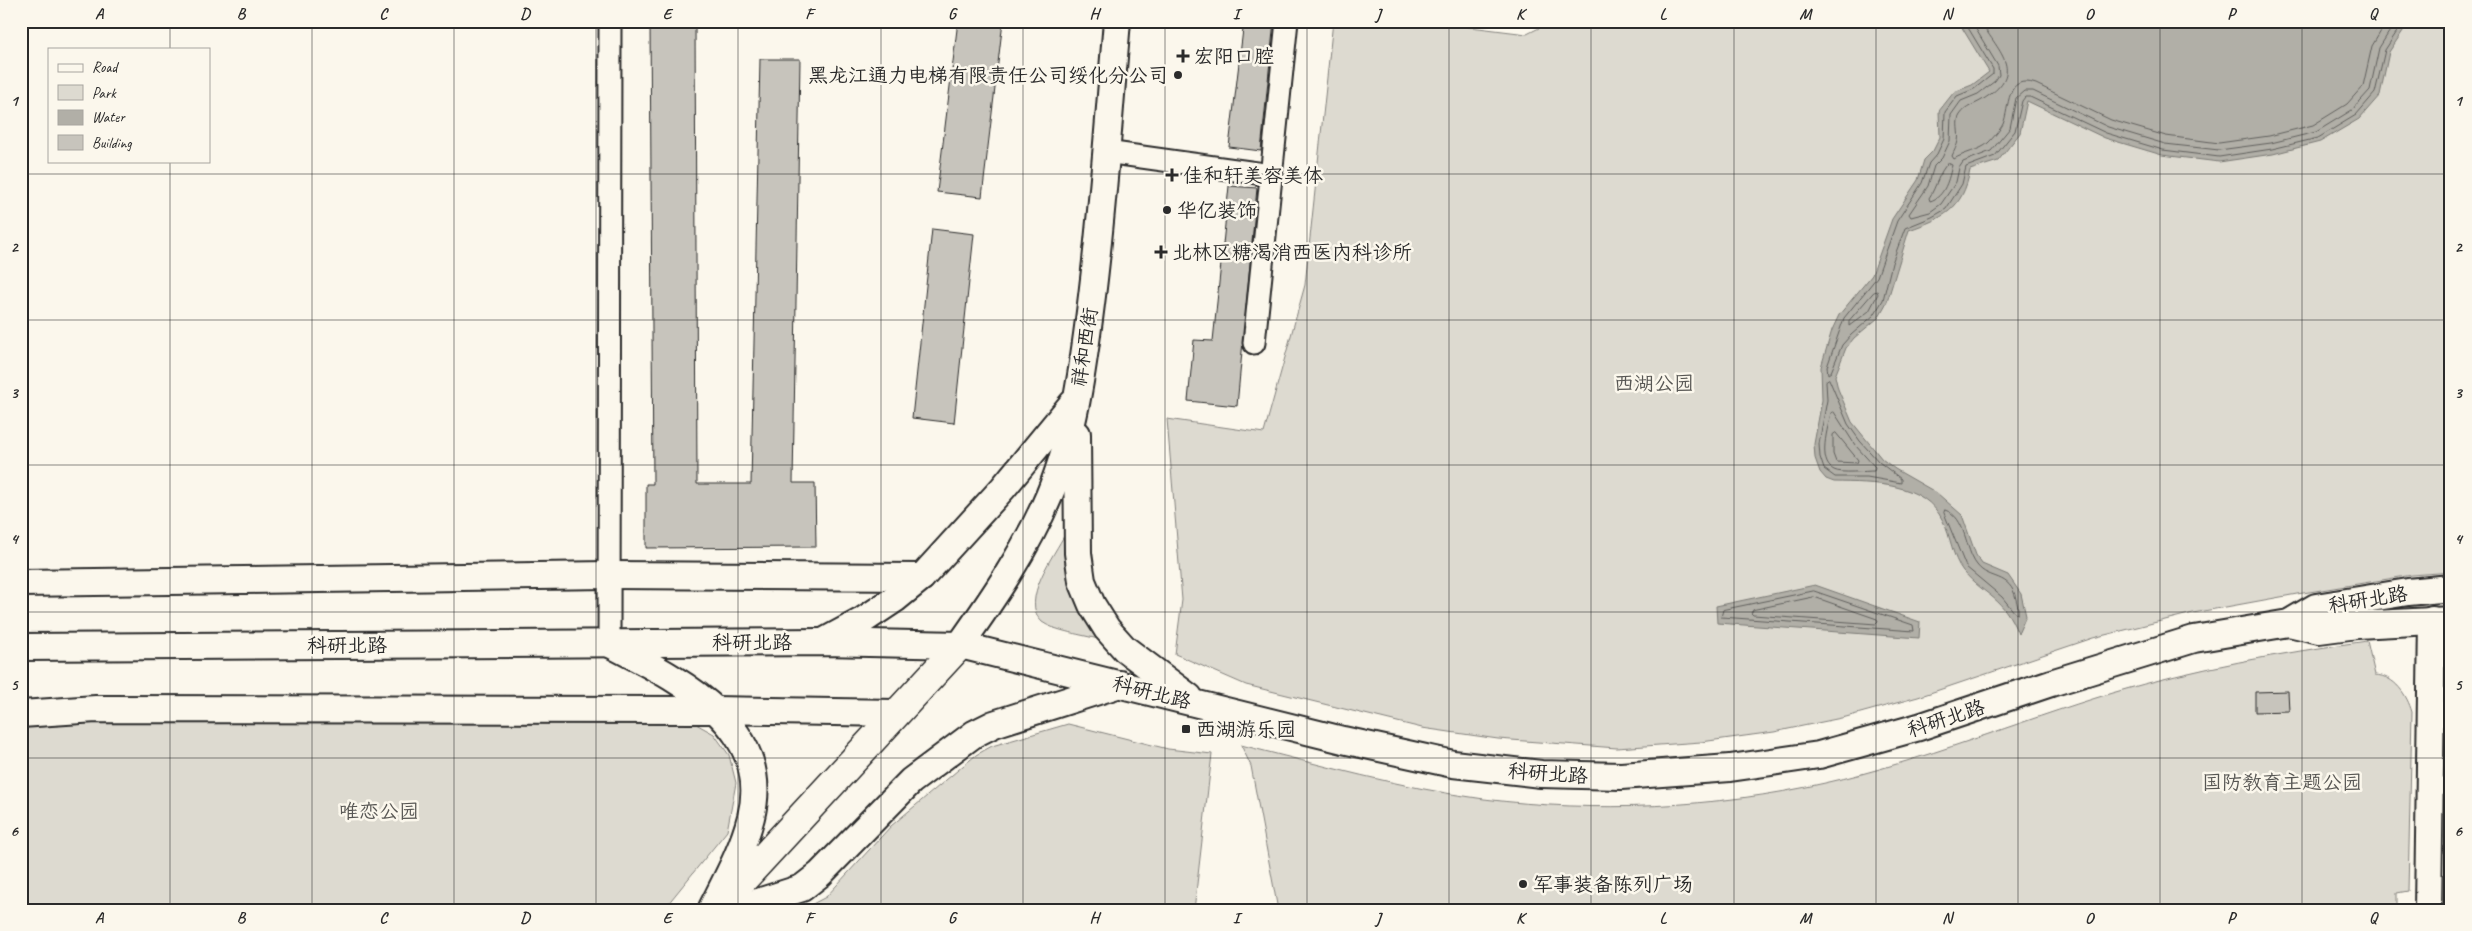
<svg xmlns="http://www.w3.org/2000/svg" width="2472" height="931" font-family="Caveat,'LXGW WenKai TC',sans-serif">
<rect width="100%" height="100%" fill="#fbf7ec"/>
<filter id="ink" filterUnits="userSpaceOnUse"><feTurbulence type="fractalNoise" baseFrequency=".02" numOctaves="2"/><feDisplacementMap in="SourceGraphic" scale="10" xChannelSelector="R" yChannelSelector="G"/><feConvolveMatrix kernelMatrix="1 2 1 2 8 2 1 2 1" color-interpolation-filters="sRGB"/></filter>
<g filter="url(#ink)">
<g fill="#dddad0" stroke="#84827e">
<path d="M1333,21H1422L1527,34L1545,25L1547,21H2451V572L2412,575L2297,594L2193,613L2093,638L1918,697L1846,717L1774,732L1701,742L1617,748L1498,739L1422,728L1246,685L1175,654L1182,600L1167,419L1264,433L1305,285Z"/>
<path d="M1065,534C1069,584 1070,596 1098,639C1084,635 1054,631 1042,622C1019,601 1055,554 1065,534Z"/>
<path d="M2367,641L2375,675C2395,676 2407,695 2412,712L2408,891L2397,893V910H1278L1251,766L1241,745C1321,765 1402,788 1484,799C1596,813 1715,808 1825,783C1923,761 2016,722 2112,693C2197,668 2280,653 2367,641Z"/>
<path d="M21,719H687L714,734L729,755L736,783L727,831L663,910H21Z"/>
<path d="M1068,724L1168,749L1212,754L1194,910H801L826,897L891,826L976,755L992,746Z"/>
</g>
<g fill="#b1afa7" stroke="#7b7a75">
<path d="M1958,21H2423L2407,25L2389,52L2380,95L2359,119L2320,142L2273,154L2219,162L2162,155L2105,138L2027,101L2020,133L1998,161L1970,170C1963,210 1943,218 1909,230L1887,302L1878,318L1854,338L1846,348L1835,376L1838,389L1852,422L1882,459L1895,469L1937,493L1962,515L1976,555L1982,564L2008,575L2021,594L2026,616L2018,634C2003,596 1987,598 1963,571C1952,557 1951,537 1943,521C1924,481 1872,483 1834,482L1826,479L1820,472L1815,458L1814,444L1822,400L1821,367L1832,330L1839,315L1872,275L1892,219L1918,180L1924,160L1933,151L1940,137L1939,111L1954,92L1972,85L1989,72Z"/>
<path d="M1815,585L1920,622L1919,638L1717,623L1716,606Z"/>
</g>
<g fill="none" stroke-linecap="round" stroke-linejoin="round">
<g stroke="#61605d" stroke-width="1">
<path d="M1964,21L1993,69V74L1974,89L1957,96L1945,112L1944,139L1937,154L1929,163L1922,183L1897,221L1877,277L1844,318L1827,367L1828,374L1831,372L1842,345L1851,335L1874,315L1883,300L1892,263L1905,228L1932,217L1946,209L1962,184L1966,167L1995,156L2015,131L2022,101L2025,97H2030L2106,133L2163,150L2219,157L2272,149L2318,138L2356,115L2375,93L2385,50L2404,21"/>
<path d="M1971,21L1998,66L1999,75L1995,81L1978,94L1961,101L1951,115L1950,141L1942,158L1934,166L1928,186L1909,214L1911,217L1930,212L1941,204L1956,182L1959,168L1963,162L1991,151L2010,128L2016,98L2024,91H2033L2108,127L2165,144L2219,150L2271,143L2316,132L2352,110L2370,90L2379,48L2396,21"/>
<path d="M1980,21C2001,55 2026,73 1982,100C1974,105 1966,106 1960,115C1955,122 1960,133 1958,141C1957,146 1954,151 1952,156L1954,159C1963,153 1981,150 1988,143C1993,138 2000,130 2003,124C2010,108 2005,73 2036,84L2111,120L2166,136L2219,143L2269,136L2313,125L2347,104L2363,86L2372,46L2387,21"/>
<path d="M1948,163L1952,165C1949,178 1945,197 1930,201L1929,198C1937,186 1938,173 1948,163Z"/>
<path d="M1874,292L1877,291L1878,294L1869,311L1849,326V321Z"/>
<path d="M1829,379L1848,424L1860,441L1879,462L1901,479V483L1867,477H1835L1824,469L1820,457L1819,444L1827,400L1826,381Z"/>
<path d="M1834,412L1855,445L1875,467L1874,471C1866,471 1841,474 1834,470C1817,462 1828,427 1831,413Z"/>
<path d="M1836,433L1858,460L1857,463L1836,462L1833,454V435Z"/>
<path d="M1945,510C1967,517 1964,549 1977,565C1989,581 2010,572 2016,599C2017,604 2019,609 2018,614L2015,613L2002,597L1966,567L1944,513Z"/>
<path d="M1814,591L1913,625L1914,631L1721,617L1723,610Z"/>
<path d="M1814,597L1877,619L1878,622L1876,624L1753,615L1751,613L1753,610Z"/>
</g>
</g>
<g fill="#c7c4bc" stroke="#2b2b2b">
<path d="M650,21H695L697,484H751L760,59H800L793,483H815L816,547L646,548V484H653Z"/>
<path d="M958,21H1003L982,197L937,192Z"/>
<path d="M1244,21H1274L1261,151L1229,147Z"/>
<path d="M1229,186L1257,188L1237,406L1188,401L1194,340L1213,341Z"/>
<path d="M932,229L974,234L954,423L912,418Z"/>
<path d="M2288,691L2289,711L2255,712V692Z"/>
</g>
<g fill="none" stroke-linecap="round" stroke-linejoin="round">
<g stroke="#2b2b2b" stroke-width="25">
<g id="minor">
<path d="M1106,152L1271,175"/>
<path d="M1254,343L1287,21"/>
<path d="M609,643L610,21"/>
</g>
</g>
<g stroke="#2b2b2b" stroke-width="30">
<g id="major">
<path d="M1077,434L1078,553L1082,581L1092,605L1107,629L1125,649L1189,697"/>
<path d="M21,583L608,575L922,577"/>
<path d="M2289,623L2319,630L2357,625L2451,620"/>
<path d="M825,641L862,621L895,599L922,577L1003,488L1072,404"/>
<path d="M612,645C677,679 774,725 751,817C743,849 727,878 712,908"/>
<path d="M960,645C994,597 1026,550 1049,496C1074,436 1083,368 1091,304C1103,210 1109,115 1117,21"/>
<path d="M21,647L824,642L960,645L1343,740L1453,764L1541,774L1621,776L1730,768L1819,755L1919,727L2051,683L2194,639L2289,623L2316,607L2408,592L2451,588"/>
<path d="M21,714L96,709L715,710L897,713"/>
<path d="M733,910L802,888L820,874L911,781L974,734L994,724L1120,684"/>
<path d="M2428,910L2432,620"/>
</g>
</g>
<g stroke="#2b2b2b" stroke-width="31">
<path id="highway" d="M715,910L960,645"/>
</g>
<use href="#minor" stroke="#fbf7ec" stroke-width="21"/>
<use href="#major" stroke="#fbf7ec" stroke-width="26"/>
<use href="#highway" stroke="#fbf7ec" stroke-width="28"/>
</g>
</g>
<path fill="none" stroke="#2b2b2b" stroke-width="1" stroke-opacity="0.55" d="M170,21V49M312,21V910M454,21V910M596,21V910M738,21V910M881,21V910M1023,21V910M1165,21V910M1307,21V910M1449,21V910M1591,21V910M1734,21V910M1876,21V910M2018,21V910M2160,21V910M2302,21V910M170,161V910M21,174H2451M21,320H2451M21,465H2451M21,612H2451M21,758H2451"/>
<g fill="#2b2b2b" stroke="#fbf7ec" stroke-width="2">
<path d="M1180.5 48.5h5v5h5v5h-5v5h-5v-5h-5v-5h5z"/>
<circle cx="1178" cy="75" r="5"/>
<path d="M1169.5 167.5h5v5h5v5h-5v5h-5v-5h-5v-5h5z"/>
<circle cx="1167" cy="210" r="5"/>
<path d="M1158.5 244.5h5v5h5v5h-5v5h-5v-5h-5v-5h5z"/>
<rect x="1181" y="724" width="10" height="10" rx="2.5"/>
<circle cx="1523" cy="884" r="5"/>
</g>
<g text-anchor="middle" stroke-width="5" stroke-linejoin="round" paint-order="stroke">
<g font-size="20" fill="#2b2b2b" stroke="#fbf7ec" text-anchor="start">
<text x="1194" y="63">宏阳口腔</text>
<text x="1168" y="82" text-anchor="end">黑龙江通力电梯有限责任公司绥化分公司</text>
<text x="1183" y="182">佳和轩美容美体</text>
<text x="1177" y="217">华亿装饰</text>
<text x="1172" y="259">北林区糖渴消西医内科诊所</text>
<text x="1196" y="736">西湖游乐园</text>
<text x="1533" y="891">军事装备陈列广场</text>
</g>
<g font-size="20" fill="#2b2b2b" stroke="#fbf7ec">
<text transform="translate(1084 347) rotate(-81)" y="7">祥和西街</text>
<text transform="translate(2368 599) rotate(-9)" y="7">科研北路</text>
<text x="752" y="649">科研北路</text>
<text x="347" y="652">科研北路</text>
<text transform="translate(1152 692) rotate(14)" y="7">科研北路</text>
<text transform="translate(1946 718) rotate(-18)" y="7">科研北路</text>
<text transform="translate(1548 773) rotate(4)" y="7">科研北路</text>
</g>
<g font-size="20" fill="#585754" stroke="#fbf7ec">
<text x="1654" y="390">西湖公园</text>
<text x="2282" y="789">国防教育主题公园</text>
<text x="379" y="818">唯恋公园</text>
</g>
</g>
<rect width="2472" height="931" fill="none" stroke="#fbf7ec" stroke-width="55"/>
<rect x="48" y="48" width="162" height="115" fill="#fbf7ec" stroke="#a8a59f"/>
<rect x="58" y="64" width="25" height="8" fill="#fbf7ec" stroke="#a8a59f"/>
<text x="92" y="72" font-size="15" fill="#2b2b2b">Road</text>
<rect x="58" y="85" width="25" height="15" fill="#dddad0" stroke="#a8a59f"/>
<text x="92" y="98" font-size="15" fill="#2b2b2b">Park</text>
<rect x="58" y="110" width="25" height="15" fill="#b1afa7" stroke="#a8a59f"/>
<text x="92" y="122" font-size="15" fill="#2b2b2b">Water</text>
<rect x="58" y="135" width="25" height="15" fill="#c7c4bc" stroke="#a8a59f"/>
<text x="92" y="148" font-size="15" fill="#2b2b2b">Building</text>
<rect x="28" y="28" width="2416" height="876" fill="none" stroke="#2b2b2b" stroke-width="2"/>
<g font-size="16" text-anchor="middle" font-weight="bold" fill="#2b2b2b">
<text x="99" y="19">A</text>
<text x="241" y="19">B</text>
<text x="383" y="19">C</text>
<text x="525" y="19">D</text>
<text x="667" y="19">E</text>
<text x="809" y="19">F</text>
<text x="952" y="19">G</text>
<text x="1094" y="19">H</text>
<text x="1236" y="19">I</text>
<text x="1378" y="19">J</text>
<text x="1520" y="19">K</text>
<text x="1663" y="19">L</text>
<text x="1805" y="19">M</text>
<text x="1947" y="19">N</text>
<text x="2089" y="19">O</text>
<text x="2231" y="19">P</text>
<text x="2373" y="19">Q</text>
<text x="14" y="106">1</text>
<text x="2458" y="106">1</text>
<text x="14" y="252">2</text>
<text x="2458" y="252">2</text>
<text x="14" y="398">3</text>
<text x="2458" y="398">3</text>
<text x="14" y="544">4</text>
<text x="2458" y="544">4</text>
<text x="14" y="690">5</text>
<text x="2458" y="690">5</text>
<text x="14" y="836">6</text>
<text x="2458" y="836">6</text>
<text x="99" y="923">A</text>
<text x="241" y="923">B</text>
<text x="383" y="923">C</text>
<text x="525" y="923">D</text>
<text x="667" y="923">E</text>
<text x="809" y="923">F</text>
<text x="952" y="923">G</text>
<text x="1094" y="923">H</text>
<text x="1236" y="923">I</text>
<text x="1378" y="923">J</text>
<text x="1520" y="923">K</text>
<text x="1663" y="923">L</text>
<text x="1805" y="923">M</text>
<text x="1947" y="923">N</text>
<text x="2089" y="923">O</text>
<text x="2231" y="923">P</text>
<text x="2373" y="923">Q</text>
</g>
</svg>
